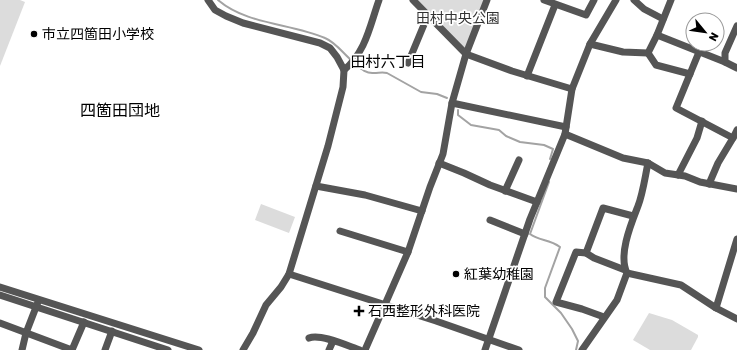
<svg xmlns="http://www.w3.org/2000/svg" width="737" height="350" font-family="Rubik,'Noto Sans JP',sans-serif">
<rect width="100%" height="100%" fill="#fff"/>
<g fill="#dcdcdc">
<path d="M0,0H20L25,2L0,66Z"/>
<path d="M416,0H485L466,50Z"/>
<path d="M261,204L295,217L289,233L255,220Z"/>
<path d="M649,313L672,320L698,335V337L691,350H650L633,340Z"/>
</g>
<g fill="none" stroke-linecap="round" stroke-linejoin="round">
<g stroke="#a3a3a3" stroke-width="2">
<path d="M218,0C247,25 291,23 325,38C335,42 343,53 351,60"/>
<path d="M354,63C360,68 366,74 374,73C379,73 382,72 387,73L421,92L437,94L447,98"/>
<path d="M458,110V115L471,125L499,130L506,136L520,142L544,145L553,149L550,159"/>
<path d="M549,182L530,234C539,241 549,239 560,247L545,288V297L561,313L572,329L578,341L576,350"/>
</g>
<g stroke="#555" stroke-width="7">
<path d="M208,0L215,10L226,16L243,23L320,43L330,48L337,57L344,70L343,87L328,146L289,274L281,287L266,305L253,333L243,350"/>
<path d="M413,0L466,54L512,71L572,89"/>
<path d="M544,0L586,15L594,0"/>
<path d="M634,0L644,9L663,19"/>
<path d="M737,26L725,53V62L737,68"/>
<path d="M657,35L725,62"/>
<path d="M590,44L616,0"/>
<path d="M699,52L676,108L733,138L718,163L709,184"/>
<path d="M648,53L656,65L690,74"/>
<path d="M408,63L428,15"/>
<path d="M344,70C366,52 370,25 379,0"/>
<path d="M527,76L555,5"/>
<path d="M452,103L566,127"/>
<path d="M565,134L623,158L648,163L665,173L685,176L700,182L737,189"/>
<path d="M733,138L737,130"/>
<path d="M439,163L464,173L490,185L537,202"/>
<path d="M678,175L697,138L702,121"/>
<path d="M316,186L365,195L422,211"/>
<path d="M505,191L519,160"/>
<path d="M490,220L525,234"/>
<path d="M340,231L408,252"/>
<path d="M586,253L603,208L633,216"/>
<path d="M627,273L681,285L716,308L737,319"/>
<path d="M289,274L436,321L519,350"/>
<path d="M0,287L199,350"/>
<path d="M0,295L168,350"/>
<path d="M716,308L737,239"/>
<path d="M604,317L582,309L556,302L576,252L586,253L594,258L625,270"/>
<path d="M0,323L72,350"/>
<path d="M309,338C320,333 348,346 360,350"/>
<path d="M22,350L26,333L38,302"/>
<path d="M72,350L84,322"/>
<path d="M105,350L112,331"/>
<path d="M329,350L333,341"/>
<path d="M365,350L408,252L430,187L443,154L452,103L466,54L487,0"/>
<path d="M485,350L530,219L565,134L572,89L590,44L623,52L648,53L657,35L671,0"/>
<path d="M582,350L617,300L627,273C618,255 631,224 638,206C643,193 645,177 648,163"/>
</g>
</g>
<g fill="#000" stroke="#fff" stroke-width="1.5">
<circle cx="34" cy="34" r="4"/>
<circle cx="456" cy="274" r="4"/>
<path d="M357 305h4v4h4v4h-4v4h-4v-4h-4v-4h4z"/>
</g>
<g text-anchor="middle" stroke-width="3.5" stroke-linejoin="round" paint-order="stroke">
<g font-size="14" fill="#333" stroke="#fff">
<text x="458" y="23">田村中央公園</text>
</g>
<g font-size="14" fill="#000" stroke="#fff" text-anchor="start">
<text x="42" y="39">市立四箇田小学校</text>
<text x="464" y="279">紅葉幼稚園</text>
<text x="368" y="316">石西整形外科医院</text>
</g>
<g font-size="15" fill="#000" stroke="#fff">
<text x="388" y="67">田村六丁目</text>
</g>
<g font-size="16" fill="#000" stroke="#fff">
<text x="120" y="116">四箇田団地</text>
</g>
</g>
<g transform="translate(705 32) rotate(119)"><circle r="19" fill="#ffffff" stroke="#999999"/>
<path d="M0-3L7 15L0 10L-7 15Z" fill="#000000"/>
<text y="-6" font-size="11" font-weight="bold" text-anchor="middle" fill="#000000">N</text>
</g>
</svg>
